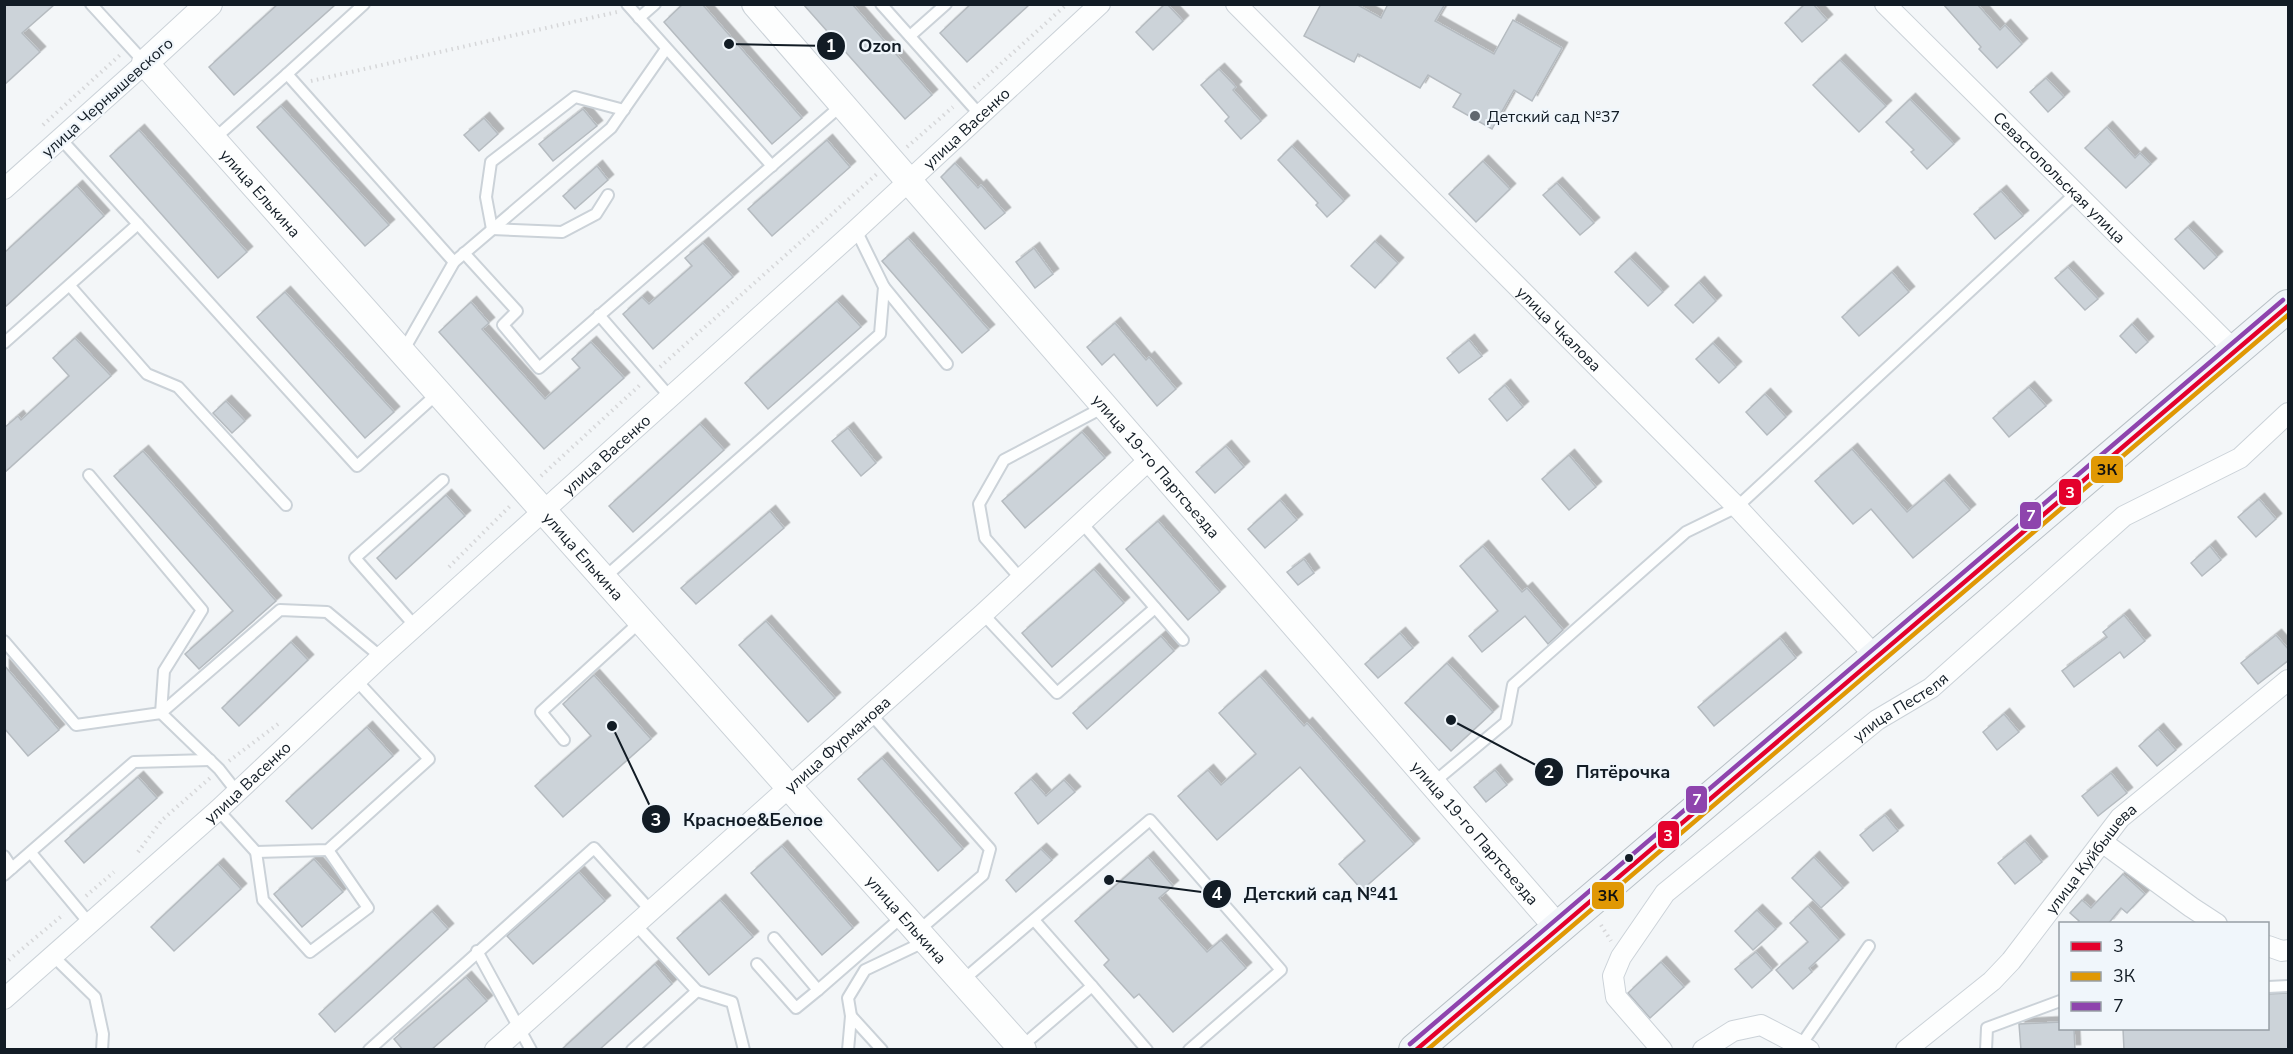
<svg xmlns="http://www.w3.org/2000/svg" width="2293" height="1054" font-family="'Nunito Sans',sans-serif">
<defs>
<filter id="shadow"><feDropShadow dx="5.5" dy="-5.5" stdDeviation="0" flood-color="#0004"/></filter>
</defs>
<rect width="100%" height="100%" fill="#f3f6f8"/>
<g fill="#ccd3d9" stroke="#b5bbc0" stroke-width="1.5" filter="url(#shadow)">
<path d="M4,4H55L22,33L40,52L4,85Z"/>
<path d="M278,4H336L234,95L209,67Z"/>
<path d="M683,4H702L802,118L772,144L664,22Z"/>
<path d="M803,4H852L932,95L905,119Z"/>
<path d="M971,4H1030L967,62L940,33Z"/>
<path d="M1165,4H1167L1183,21L1153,50L1136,32Z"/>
<path d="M1321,4H1356L1381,18L1388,4H1445L1435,21L1494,54L1513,20L1562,48L1532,101L1514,90L1492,129L1453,107L1461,94L1428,75L1420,88L1358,54L1354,62L1304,36Z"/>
<path d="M1805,4H1813L1827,20L1802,42L1785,23Z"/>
<path d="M1943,4H1977L2000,30L2005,25L2022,44L1997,68L1979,49L1981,47Z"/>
<path d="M1840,60L1886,106L1859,132L1813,85Z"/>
<path d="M1219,69L1236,87L1233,90L1261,121L1241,139L1225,121L1229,117L1201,85Z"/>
<path d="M2046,78L2064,97L2048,112L2030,92Z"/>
<path d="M1910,99L1954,144L1927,169L1911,152L1914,150L1886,122Z"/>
<path d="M281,106L389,225L365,246L257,127Z"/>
<path d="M583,109L597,126L553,161L539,144Z"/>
<path d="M484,118L498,134L479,151L464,135Z"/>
<path d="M2107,127L2135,158L2140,153L2151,164L2126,188L2085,148Z"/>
<path d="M139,130L247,252L218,278L110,156Z"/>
<path d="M827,140L850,167L772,236L748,209Z"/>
<path d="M1292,146L1344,201L1327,217L1316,205L1318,203L1278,160Z"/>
<path d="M1483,161L1510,189L1476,222L1449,194Z"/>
<path d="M955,163L978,188L981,185L1005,213L985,229L941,177Z"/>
<path d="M597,166L608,180L575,209L563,196Z"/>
<path d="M1557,183L1594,223L1580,235L1543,195Z"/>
<path d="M77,186L104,216L4,308V253Z"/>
<path d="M2001,191L2023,216L1995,239L1974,214Z"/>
<path d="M2188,227L2217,257L2204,269L2175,239Z"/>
<path d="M908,238L989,330L962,353L882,261Z"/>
<path d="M1375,241L1398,263L1375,288L1351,266Z"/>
<path d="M703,243L733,277L653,349L623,314L642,297L649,304L692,266L685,258Z"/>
<path d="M1034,248L1053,274L1035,288L1016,262Z"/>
<path d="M1630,258L1663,292L1648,306L1615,272Z"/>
<path d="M2068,267L2098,299L2085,310L2055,278Z"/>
<path d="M1892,272L1909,292L1859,336L1842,317Z"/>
<path d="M1699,282L1716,301L1693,323L1675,305Z"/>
<path d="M285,292L394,412L365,438L257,317Z"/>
<path d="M837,301L861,327L768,409L745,383Z"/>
<path d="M471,302L489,323L482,329L545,399L580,368L572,359L591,342L624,378L544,449L439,332Z"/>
<path d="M1115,323L1146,360L1149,357L1176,389L1157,406L1114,354L1102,365L1087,347Z"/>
<path d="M2132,324L2148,342L2136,353L2120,336Z"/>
<path d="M75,338L111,376L4,473V428L18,416L21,420L69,376L53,358Z"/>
<path d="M1469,340L1482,356L1459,373L1447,358Z"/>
<path d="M1713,343L1736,367L1719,383L1696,359Z"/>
<path d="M1505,385L1523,407L1507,421L1489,399Z"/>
<path d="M2029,387L2046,406L2009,437L1993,418Z"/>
<path d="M1765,394L1786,417L1767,435L1746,412Z"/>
<path d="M226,401L245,421L232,433L213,413Z"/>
<path d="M700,424L724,450L633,532L609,506Z"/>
<path d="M848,428L876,463L861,476L832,441Z"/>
<path d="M1082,432L1105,458L1025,528L1002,501Z"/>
<path d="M1226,446L1244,467L1215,493L1196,472Z"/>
<path d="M1852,449L1907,512L1944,480L1970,510L1913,558L1871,509L1853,524L1815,481Z"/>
<path d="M143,451L276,601L199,669L185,654L233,611L114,476Z"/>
<path d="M1569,455L1596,487L1569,510L1542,479Z"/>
<path d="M446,495L465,516L396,579L377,558Z"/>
<path d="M2259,499L2276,519L2256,537L2238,517Z"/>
<path d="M1280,500L1297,520L1265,548L1248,529Z"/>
<path d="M770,511L784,528L696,604L681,588Z"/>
<path d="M1158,521L1220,592L1188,620L1126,549Z"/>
<path d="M1483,546L1522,592L1527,588L1563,630L1548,644L1525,616L1482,652L1469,636L1498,611L1460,566Z"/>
<path d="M2210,546L2221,560L2202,576L2191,563Z"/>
<path d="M1304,559L1314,573L1298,585L1287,572Z"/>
<path d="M1094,569L1124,603L1052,667L1022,633Z"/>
<path d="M2124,615L2145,641L2124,658L2120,652L2074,687L2062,671L2107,637L2103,632Z"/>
<path d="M766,621L835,698L808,722L739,645Z"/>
<path d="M1400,633L1413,648L1378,678L1365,664Z"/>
<path d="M2276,635L2289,650V660L2258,684L2241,663Z"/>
<path d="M1161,636L1174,651L1087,729L1073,713Z"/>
<path d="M1780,638L1796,658L1714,726L1698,707Z"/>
<path d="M291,642L308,660L239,726L222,708Z"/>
<path d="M1447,663L1493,712L1451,751L1405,703Z"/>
<path d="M4,665L59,730L28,756L4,728Z"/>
<path d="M594,675L651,739L563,817L535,786L591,736L563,704Z"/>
<path d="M1260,676L1304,726L1307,723L1414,844L1362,890L1339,864L1365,841L1300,767L1217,840L1178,796L1208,770L1221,785L1256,754L1219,713Z"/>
<path d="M2004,714L2019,732L1997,750L1983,732Z"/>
<path d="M367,727L393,756L312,829L286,801Z"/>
<path d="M2158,729L2176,750L2157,766L2139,746Z"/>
<path d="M882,758L963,849L938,871L858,779Z"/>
<path d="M1495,770L1507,785L1486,802L1474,787Z"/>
<path d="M2111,773L2127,793L2098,816L2082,796Z"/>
<path d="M138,777L157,798L84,863L65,841Z"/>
<path d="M1031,779L1046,796L1064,780L1075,792L1038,824L1015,793Z"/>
<path d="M1885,815L1898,831L1873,851L1860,835Z"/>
<path d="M2025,841L2042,862L2015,884L1998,863Z"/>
<path d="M782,846L853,928L822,955L751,873Z"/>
<path d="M1041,849L1052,860L1016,892L1006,880Z"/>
<path d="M1148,857L1173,886L1159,898L1207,952L1221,940L1246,968L1173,1032L1139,994L1134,998L1104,965L1109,960L1075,921Z"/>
<path d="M1814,857L1843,888L1821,908L1792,878Z"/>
<path d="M314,859L343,892L302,927L274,894Z"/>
<path d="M218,864L241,889L174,951L151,927Z"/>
<path d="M579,872L605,901L533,964L507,936Z"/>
<path d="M2123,874L2145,894L2127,913L2121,908L2108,924H2077L2079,921L2070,913L2082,900L2091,908Z"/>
<path d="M720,900L753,937L709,975L677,938Z"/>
<path d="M1808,906L1839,940L1809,968L1812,972L1793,989L1776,970L1808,942L1790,923Z"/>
<path d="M1757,910L1776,929L1753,950L1735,931Z"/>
<path d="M432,911L448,929L335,1032L319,1014Z"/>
<path d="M1756,952L1772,970L1752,988L1735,969Z"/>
<path d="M1661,962L1684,987L1650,1018L1628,993Z"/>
<path d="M655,964L672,984L599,1050H561Z"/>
<path d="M466,977L487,1001L431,1050H403L394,1039Z"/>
<path d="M2289,993V1050H2124L2123,1029H2268V994Z"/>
<path d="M2061,1022V1029H2074L2075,1050H2021L2019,1024Z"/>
</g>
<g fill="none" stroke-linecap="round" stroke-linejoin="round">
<g stroke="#cbd2d8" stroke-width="14">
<g id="service">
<path d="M91,4L145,63"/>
<path d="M364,4L287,74L454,262"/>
<path d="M627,4L772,166"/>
<path d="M881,4L981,116"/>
<path d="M639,18L655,4"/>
<path d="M910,36L946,4"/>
<path d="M60,138L357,466L438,393"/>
<path d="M213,140L287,74"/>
<path d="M608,195L596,214L562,232L492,229L486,197L491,162L575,97L624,110"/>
<path d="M464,253L517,311L503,325L539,368L843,104"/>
<path d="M70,286L147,374L178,387L286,505"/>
<path d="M884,287L947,364"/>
<path d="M599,315L670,397"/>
<path d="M4,343L138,224"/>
<path d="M402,353L454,262L611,128L666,49"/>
<path d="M89,475L202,610L164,671L161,713L219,769L237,792"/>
<path d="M1081,522L1183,640"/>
<path d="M604,578L880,334L884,287L856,230"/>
<path d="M1020,578L985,538L979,504L1004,460L1104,407"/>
<path d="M983,614L1057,693L1155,608"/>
<path d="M415,626L355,558L443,480"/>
<path d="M4,641L76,725L161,713L280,610L327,612L381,657"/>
<path d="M870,713L990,849L983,875L918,931"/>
<path d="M564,740L541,712L641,621"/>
<path d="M1433,783L1506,722L1513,685L1686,532L1737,507L2076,193"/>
<path d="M218,810L256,852L328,850L429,759L356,680"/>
<path d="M256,852L263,900L310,952L368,908L328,850"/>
<path d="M31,853L90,924"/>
<path d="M4,856L12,868"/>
<path d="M4,875L134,762L210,760"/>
<path d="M1034,920L1092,986"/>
<path d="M774,938L818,990L903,916"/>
<path d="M477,951L531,1050"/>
<path d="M53,956L95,997L103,1034L102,1050"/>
<path d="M757,964L796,1008L818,990"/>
<path d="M962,981L1150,820L1281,970L1189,1050"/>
<path d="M2268,987L2288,986"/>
<path d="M697,991L732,1002L744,1050"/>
<path d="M851,1016L848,998L865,970L926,941"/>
<path d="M1801,1045L1869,946"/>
<path d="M1021,1047L1092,986L1147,1050"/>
<path d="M369,1050L594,848L651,911"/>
<path d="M632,1050L697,991L635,924"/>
<path d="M848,1050L851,1016L882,1050"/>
<path d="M1986,1050L1987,1028L2060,1001"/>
</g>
</g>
<g stroke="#cbd2d8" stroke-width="22">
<g id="minor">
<path id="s1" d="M1236,4L1737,507L1876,657"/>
<path id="s2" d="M1885,4L2235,351"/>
<path d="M4,189L145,63"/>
<path d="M2102,842L2191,907L2217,924"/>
<path d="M2268,946L2282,951L2288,950"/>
<path id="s3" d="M4,999L218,810L381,657L856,230L1100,4"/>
<path id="s4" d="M495,1050L983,614L1149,460"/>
<path id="s5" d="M1662,1050L1616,997L1613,976L1621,957L1665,893L1877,720L1931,688L2124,516L2240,458L2288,413"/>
<path d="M1703,1050L1733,1031L1761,1025L1809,1050"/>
<path id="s6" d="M1906,1050L1992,981L2011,961L2120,818L2288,680"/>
</g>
</g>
<g stroke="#cbd2d8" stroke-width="28">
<g id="tertiary">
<path id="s7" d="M209,4L145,63L1023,1050"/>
<path id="s8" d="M755,4L1558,928"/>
</g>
</g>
<g stroke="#b8c0c6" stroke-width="34">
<path id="primary" d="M1415,1050L2288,306"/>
</g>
<g stroke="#d6d7d9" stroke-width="4" stroke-dasharray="1.5 4.5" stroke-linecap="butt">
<path d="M311,81L617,12"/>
<path d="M974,88L1067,4"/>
<path d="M43,125L120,55"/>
<path d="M907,147L953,107"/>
<path d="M660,367L877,174"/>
<path d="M541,476L641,384"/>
<path d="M449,567L510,506"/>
<path d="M229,761L278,724"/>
<path d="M138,852L162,820L210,778"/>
<path d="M86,896L114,872"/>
<path d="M1601,925L1611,941"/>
<path d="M4,964L64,914"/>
</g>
<use href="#service" stroke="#fdfefe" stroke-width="10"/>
<use href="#minor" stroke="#fdfefe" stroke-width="20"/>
<use href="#tertiary" stroke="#fdfefe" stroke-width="26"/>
<use href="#primary" stroke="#f1f5f8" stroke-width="32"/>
<g stroke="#f0f6fb" stroke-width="9">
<path id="bus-1" d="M1416,1050L2288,306"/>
</g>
<g stroke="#f0f6fb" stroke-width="9">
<path id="bus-2" d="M1427,1050L2288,315"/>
</g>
<g stroke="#f0f6fb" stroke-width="9">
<path id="bus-3" d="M1410,1044L2283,300"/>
</g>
<use href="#bus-1" stroke="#e4002b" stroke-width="4.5"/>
<use href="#bus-2" stroke="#e09804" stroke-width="4.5"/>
<use href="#bus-3" stroke="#8e44ad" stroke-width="4.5"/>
</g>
<circle fill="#61686f" stroke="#f0f6fb" stroke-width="2" cx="1475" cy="116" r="6"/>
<circle fill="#121c25" stroke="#f0f6fb" stroke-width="2" cx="1629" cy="858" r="5"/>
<g text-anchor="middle" stroke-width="4.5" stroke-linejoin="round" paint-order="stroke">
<g font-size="16" fill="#121c25" stroke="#f0f6fb">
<text transform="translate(107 97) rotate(-42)" y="6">улица Чернышевского</text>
<text dy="6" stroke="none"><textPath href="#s3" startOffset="1298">улица Васенко</textPath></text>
<text dy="6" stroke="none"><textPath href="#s2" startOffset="246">Севастопольская улица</textPath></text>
<text dy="6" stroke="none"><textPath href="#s7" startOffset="261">улица Елькина</textPath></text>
<text dy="6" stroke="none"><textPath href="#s1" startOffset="458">улица Чкалова</textPath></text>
<text dy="6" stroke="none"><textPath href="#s3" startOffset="812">улица Васенко</textPath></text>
<text dy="6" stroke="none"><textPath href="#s8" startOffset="612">улица 19-го Партсъезда</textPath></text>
<text dy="6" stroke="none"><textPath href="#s7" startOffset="747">улица Елькина</textPath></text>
<text dy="6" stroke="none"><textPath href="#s5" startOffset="490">улица Пестеля</textPath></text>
<text dy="6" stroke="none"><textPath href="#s4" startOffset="459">улица Фурманова</textPath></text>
<text dy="6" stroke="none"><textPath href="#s3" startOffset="326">улица Васенко</textPath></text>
<text dy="6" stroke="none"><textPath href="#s8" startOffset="1098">улица 19-го Партсъезда</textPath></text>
<text dy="6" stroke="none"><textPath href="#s6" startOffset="268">улица Куйбышева</textPath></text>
<text dy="6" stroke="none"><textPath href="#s7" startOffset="1233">улица Елькина</textPath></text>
</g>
<g font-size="16" fill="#121c25" stroke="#f0f6fb" text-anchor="start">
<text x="1487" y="122">Детский сад №37</text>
</g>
</g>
<path fill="none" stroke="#121c25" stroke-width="2" d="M729 44L831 46M1451 720L1549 772M612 726L656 819M1109 880L1217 894"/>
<g fill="#121c25" stroke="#f0f6fb" stroke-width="2">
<circle cx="729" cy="44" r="6"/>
<circle cx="1451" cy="720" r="6"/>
<circle cx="612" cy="726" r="6"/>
<circle cx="1109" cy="880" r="6"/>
<circle cx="831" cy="46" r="15"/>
<circle cx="1549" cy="772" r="15"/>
<circle cx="656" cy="819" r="15"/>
<circle cx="1217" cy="894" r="15"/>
</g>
<g font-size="18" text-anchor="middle" font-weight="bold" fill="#fff">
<text x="831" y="52">1</text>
<text x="1549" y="778">2</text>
<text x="656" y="826">3</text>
<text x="1217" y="900">4</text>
</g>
<g font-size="18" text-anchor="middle" font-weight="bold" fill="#121c25" stroke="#f0f6fb" stroke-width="4.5" stroke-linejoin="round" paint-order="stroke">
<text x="880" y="52">Ozon</text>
<text x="1623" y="778">Пятёрочка</text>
<text x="753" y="826">Красное&amp;Белое</text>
<text x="1321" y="900">Детский сад №41</text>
</g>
<g stroke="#f0f6fb" stroke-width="2">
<rect x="2090" y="455" width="34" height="29" rx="6" fill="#e09804"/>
<rect x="2058" y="478" width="24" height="28" rx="6" fill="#e4002b"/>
<rect x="2019" y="501" width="23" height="29" rx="6" fill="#8e44ad"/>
<rect x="1685" y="785" width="23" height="29" rx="6" fill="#8e44ad"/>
<rect x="1657" y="820" width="23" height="29" rx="6" fill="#e4002b"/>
<rect x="1591" y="881" width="34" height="29" rx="6" fill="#e09804"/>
</g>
<g font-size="16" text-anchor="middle" font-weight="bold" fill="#fff">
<text x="2070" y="498">3</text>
<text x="2031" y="521">7</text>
<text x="1697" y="805">7</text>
<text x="1668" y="841">3</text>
</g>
<g font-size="16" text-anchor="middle" font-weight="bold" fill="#111">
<text x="2107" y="475">3К</text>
<text x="1608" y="901">3К</text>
</g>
<rect width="2293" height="1054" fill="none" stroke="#121c25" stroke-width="12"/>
<rect x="2059" y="922" width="210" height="108" fill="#f0f6fb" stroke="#979fa5" stroke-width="1.5"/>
<rect x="2071" y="942" width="30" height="9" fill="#e4002b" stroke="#979fa5" stroke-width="1.5"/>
<text x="2113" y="952" font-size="18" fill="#121c25">3</text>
<rect x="2071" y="972" width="30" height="9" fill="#e09804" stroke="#979fa5" stroke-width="1.5"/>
<text x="2113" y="982" font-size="18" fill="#121c25">3К</text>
<rect x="2071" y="1002" width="30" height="9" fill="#8e44ad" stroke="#979fa5" stroke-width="1.5"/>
<text x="2113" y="1012" font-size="18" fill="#121c25">7</text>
</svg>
